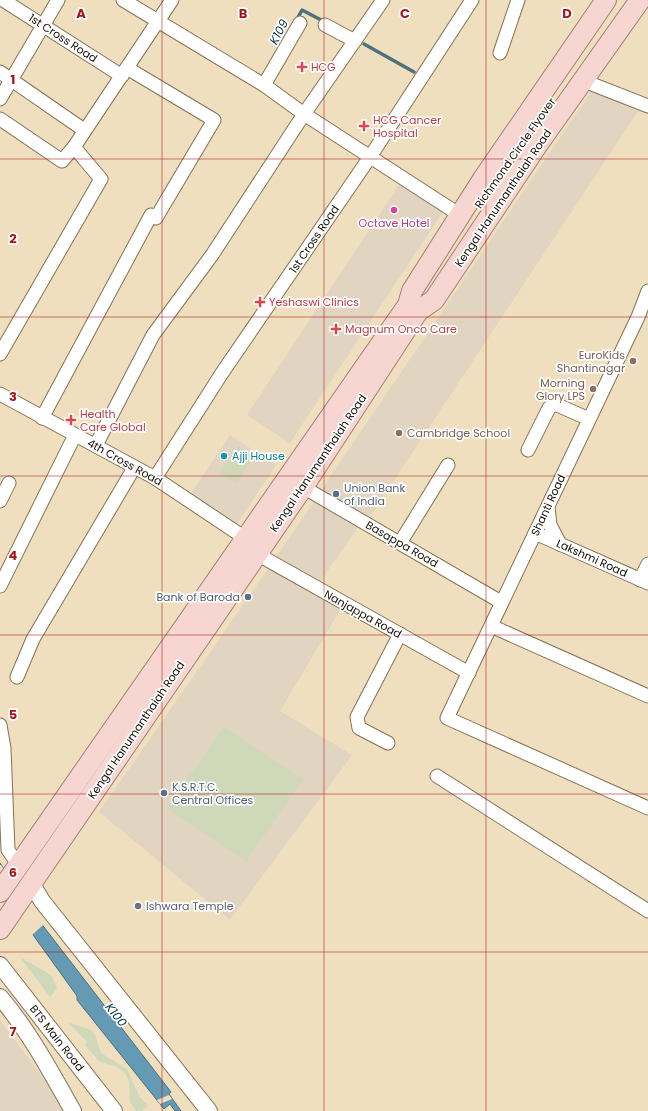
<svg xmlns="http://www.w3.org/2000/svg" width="648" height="1111" font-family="Poppins,sans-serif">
<rect width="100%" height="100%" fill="#f0dfbe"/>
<g fill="#e1d5c1">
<path d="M591,92L641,107L369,518L320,492Z"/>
<path d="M400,183L443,212L290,443L247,415Z"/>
<path d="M230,435L276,465L236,525L190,495Z"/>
<path d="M314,502L358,527L317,586L273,561Z"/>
<path d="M270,566L342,607L280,711L352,755L230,920L99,812Z"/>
<path d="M0,1020L49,1086L67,1111H0Z"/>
</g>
<g fill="#d0d8ba">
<path d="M238,446L254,456L236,483L220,473Z"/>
<path d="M224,726L303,779L246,862L167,808Z"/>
<path d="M20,957L51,975L57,988L50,997Z"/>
<path d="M68,1022L91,1030L95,1035L101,1053L127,1069L139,1096L148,1106L142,1111H136L130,1102L129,1081L125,1073L115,1066L100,1062L85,1045L87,1042Z"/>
</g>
<path fill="#649ab4" stroke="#4c7180" d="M0,863L37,918L171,1092L169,1094L181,1111H175L170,1104L164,1109L77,1000V996L0,889Z"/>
<g fill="#f0dfbe">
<path d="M0,865H1L43,925L31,936L0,891Z"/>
<path d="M169,1095L172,1099L160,1104L157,1100Z"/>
</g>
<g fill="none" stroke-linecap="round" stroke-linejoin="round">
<g stroke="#4c7180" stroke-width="3.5">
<path d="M296,21L302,10L325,22"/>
<path d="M364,44L414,72"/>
</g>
<g stroke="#827355" stroke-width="15">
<g id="minor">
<path d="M3,0L122,76"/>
<path d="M123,0L264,85L304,114L460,215"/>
<path d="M325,25L355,41"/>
<path d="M500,53L518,0"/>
<path d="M0,72L84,130"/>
<path d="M584,81L648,106"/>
<path d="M264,85L300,23"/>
<path d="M0,99L58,0"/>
<path d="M0,119L62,161L74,147"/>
<path d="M648,291L638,317L447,718L648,808"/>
<path d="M0,354L101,179L74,147L172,0"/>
<path d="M0,394L155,478L245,538"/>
<path d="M42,418L151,215L156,218L214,120L127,68"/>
<path d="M96,445L153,335L212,255L304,114L383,0"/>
<path d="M528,450L549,408L555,404L589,419"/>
<path d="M155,478L222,373L370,157L472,0"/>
<path d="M303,487L501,602"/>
<path d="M0,501L9,483"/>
<path d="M548,507L550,525L560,544"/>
<path d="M535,533L648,583"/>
<path d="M400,543L448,465"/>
<path d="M257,554L469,673"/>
<path d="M640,580L648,564"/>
<path d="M0,586L75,435"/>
<path d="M491,626L648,696"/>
<path d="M17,677L33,639L134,468"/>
<path d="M0,725L4,748L8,850L18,864"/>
<path d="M388,743L359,728L357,717L400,634"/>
<path d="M437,776L648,911"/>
</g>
</g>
<g stroke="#827355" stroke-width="18">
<g id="tertiary">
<path d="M32,884L42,901L209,1111"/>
<path d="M0,965L114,1111"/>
<path d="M0,997C29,1031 51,1072 73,1111"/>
</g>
</g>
<g stroke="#a47f76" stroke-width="22">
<g id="primary">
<path d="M0,892L408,305L412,291L483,179L606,0"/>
<path d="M0,929L303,487L418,311L434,300L538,144L640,0"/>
</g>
</g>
<use href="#minor" stroke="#fff" stroke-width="13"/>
<use href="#tertiary" stroke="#fff" stroke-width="16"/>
<use href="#primary" stroke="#f7d6d1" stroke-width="20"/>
</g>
<path fill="none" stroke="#a91518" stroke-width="1" stroke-opacity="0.55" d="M162,0V1111M324,0V1111M486,0V1111M0,159H648M0,317H648M0,476H648M0,635H648M0,794H648M0,952H648"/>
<g fill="#e0444e" stroke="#fff" stroke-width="1.5">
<path d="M300 61h4v4h4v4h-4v4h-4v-4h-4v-4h4z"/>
<path d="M362 120h4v4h4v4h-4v4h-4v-4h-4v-4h4z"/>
<path d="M258 296h4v4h4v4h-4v4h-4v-4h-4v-4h4z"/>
<path d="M334 323h4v4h4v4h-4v4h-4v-4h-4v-4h4z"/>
<path d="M69 414h4v4h4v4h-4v4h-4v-4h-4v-4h4z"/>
</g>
<circle fill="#d1479c" stroke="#fff" stroke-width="1.5" cx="394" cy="210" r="4"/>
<g fill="#8d6e63" stroke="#fff" stroke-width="1.5">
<circle cx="633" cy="361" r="4"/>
<circle cx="593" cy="389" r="4"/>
<circle cx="399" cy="433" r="4"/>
</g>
<circle fill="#0f9aa8" stroke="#fff" stroke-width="1.5" cx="224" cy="456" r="4"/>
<g fill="#5c6f8a" stroke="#fff" stroke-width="1.5">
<circle cx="336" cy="494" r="4"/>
<circle cx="248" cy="597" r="4"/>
<circle cx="164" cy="793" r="4"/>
</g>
<circle fill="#6b7280" stroke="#fff" stroke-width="1.5" cx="138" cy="906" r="4"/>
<g text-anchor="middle" stroke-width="3.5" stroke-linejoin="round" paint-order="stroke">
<g font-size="11" fill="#151005" stroke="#fff">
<text transform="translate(63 38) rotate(33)" y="4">1st Cross Road</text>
<text transform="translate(515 153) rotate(-55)" y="4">Richmond Circle Flyover</text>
<text transform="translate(503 198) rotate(-56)" y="4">Kengal Hanumanthaiah Road</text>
<text transform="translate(314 239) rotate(-56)" y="4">1st Cross Road</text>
<text transform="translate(125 462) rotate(29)" y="4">4th Cross Road</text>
<text transform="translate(318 463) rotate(-56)" y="4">Kengal Hanumanthaiah Road</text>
<text transform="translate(548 505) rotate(-65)" y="4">Shanti Road</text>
<text transform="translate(402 544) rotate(30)" y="4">Basappa Road</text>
<text transform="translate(592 558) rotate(24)" y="4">Lakshmi Road</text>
<text transform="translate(363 614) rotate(29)" y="4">Nanjappa Road</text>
<text transform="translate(136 730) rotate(-56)" y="4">Kengal Hanumanthaiah Road</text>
<text transform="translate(57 1038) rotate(52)" y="4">BTS Main Road</text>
</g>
<g font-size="11" fill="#be3a42" stroke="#fff" text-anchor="start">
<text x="311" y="71">HCG</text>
<text x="373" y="124">HCG Cancer<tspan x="373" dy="13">Hospital</tspan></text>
<text x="269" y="306">Yeshaswi Clinics</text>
<text x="345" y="333">Magnum Onco Care</text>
<text x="80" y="418">Health<tspan x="80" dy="13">Care Global</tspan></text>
</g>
<g font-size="11" fill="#b23c85" stroke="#fff">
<text x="394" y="227">Octave Hotel</text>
</g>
<g font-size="11" fill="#785e54" stroke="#fff" text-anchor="end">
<text x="625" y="359">EuroKids<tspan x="625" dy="13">Shantinagar</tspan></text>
<text x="585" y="387">Morning<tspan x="585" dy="13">Glory LPS</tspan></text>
<text x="407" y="437" text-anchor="start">Cambridge School</text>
</g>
<g font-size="11" fill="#0d838f" stroke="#fff" text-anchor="start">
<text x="232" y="460">Ajji House</text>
</g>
<g font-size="11" fill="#4e5e75" stroke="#fff" text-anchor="start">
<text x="344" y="492">Union Bank<tspan x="344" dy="13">of India</tspan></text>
<text x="240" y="601" text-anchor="end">Bank of Baroda</text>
<text x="172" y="791">K.S.R.T.C.<tspan x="172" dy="13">Central Offices</tspan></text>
</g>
<g font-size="11" fill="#5b616d" stroke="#fff" text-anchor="start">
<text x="146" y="910">Ishwara Temple</text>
</g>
<g font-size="12" font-style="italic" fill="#043649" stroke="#fff">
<text transform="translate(279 32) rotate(-62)" y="4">K109</text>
<text transform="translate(116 1015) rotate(52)" y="4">K100</text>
</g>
</g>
<g font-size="13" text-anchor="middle" font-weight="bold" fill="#a91518" stroke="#fff" stroke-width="3.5" stroke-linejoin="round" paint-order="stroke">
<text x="81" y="18">A</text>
<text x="243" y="18">B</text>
<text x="405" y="18">C</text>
<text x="567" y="18">D</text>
<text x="13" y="84">1</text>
<text x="13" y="243">2</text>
<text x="13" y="401">3</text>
<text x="13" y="560">4</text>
<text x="13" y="719">5</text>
<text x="13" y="877">6</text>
<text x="13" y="1036">7</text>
</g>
</svg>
